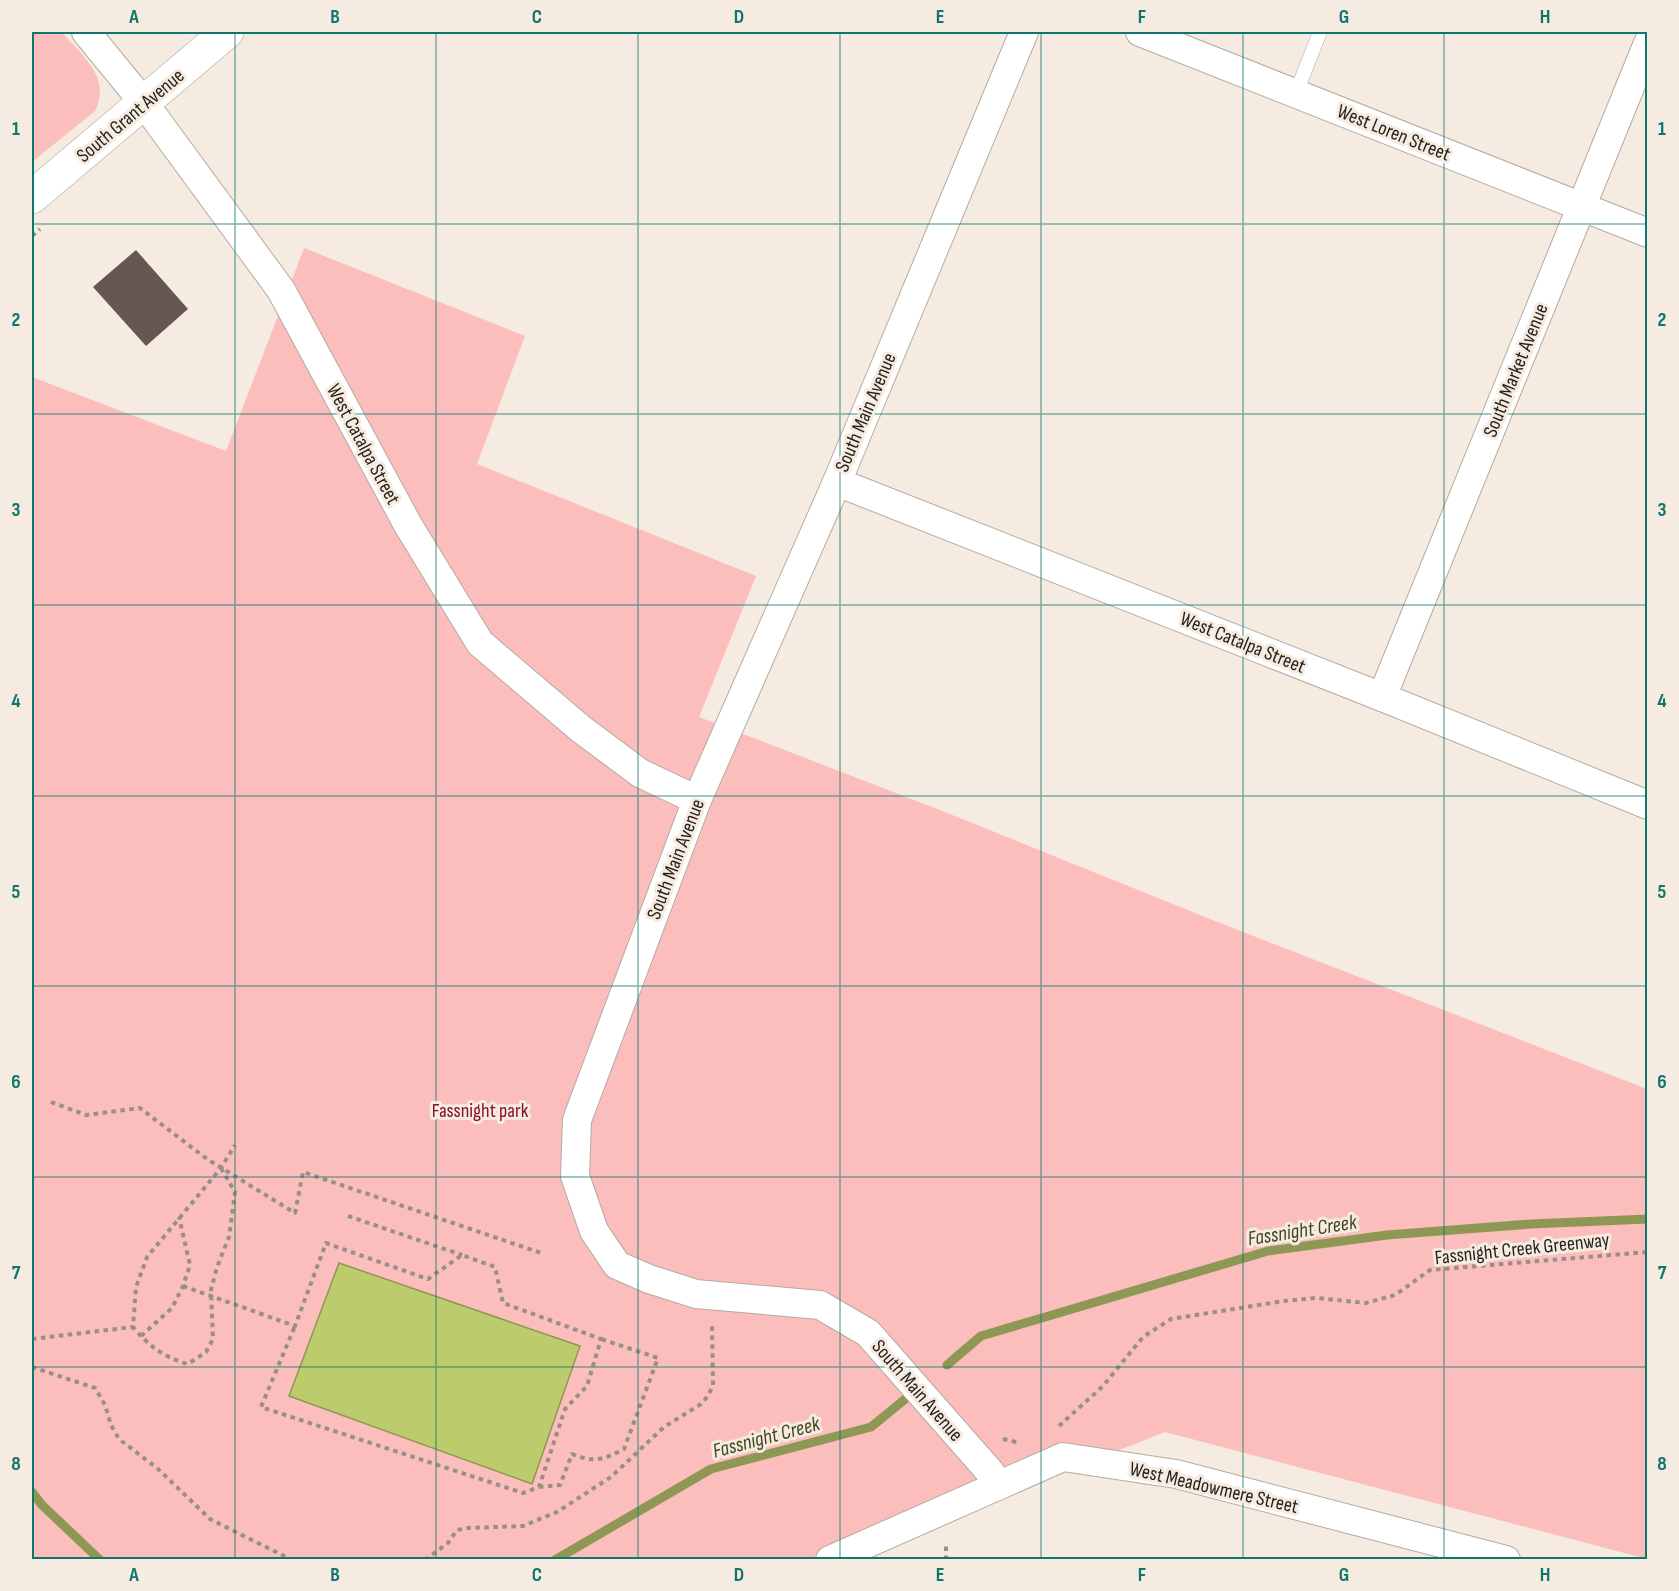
<svg xmlns="http://www.w3.org/2000/svg" width="1679" height="1591" font-family="'Sofia Sans Condensed',sans-serif">
<rect width="100%" height="100%" fill="#f6ebe0"/>
<g fill="#fbbebd">
<path d="M32,32H62C82,56 112,78 95,111L32,162Z"/>
<path d="M304,248L525,336L477,464L756,576L699,717L940,810L1215,921L1647,1089V1559L1165,1432L842,1559H32V377L226,451Z"/>
</g>
<path fill="#bccc6d" stroke="#8e9854" stroke-width="1.5" d="M339,1263L580,1346L532,1484L289,1396Z"/>
<g fill="none" stroke-linecap="round" stroke-linejoin="round">
<g stroke="#8e9854" stroke-width="9">
<path d="M947,1365L981,1336L1268,1251L1387,1235L1531,1224L1648,1219"/>
<path d="M32,1492L42,1505L100,1560"/>
<path d="M555,1560L711,1469L871,1427L915,1391"/>
</g>
</g>
<path fill="#655852" d="M136,250L188,309L146,346L93,287Z"/>
<g fill="none" stroke-linecap="round" stroke-linejoin="round">
<g stroke="#b5aba0" stroke-width="15">
<path id="service" d="M1296,93L1320,32"/>
</g>
<g stroke="#b5aba0" stroke-width="30">
<g id="minor">
<path d="M86,32L144,103L281,290L408,525L480,643L581,729L640,773L697,800"/>
<path d="M1140,32L1648,233"/>
<path d="M837,482L1382,697L1648,805"/>
<path d="M1382,697L1648,43"/>
<path d="M998,1486L990,1472L868,1333L820,1305L696,1294L649,1279L617,1265L594,1231L575,1176L577,1120L697,800L837,482L1024,32"/>
<path d="M830,1560L1063,1457L1176,1474L1506,1560"/>
</g>
</g>
<g stroke="#b5aba0" stroke-width="34">
<path id="secondary" d="M32,197L227,32"/>
</g>
<g stroke="#989088" stroke-width="4" stroke-dasharray="4.5 4.5" stroke-linecap="butt">
<path d="M32,236L40,229"/>
<path d="M51,1102L86,1115L140,1108L207,1159L295,1213L303,1172L541,1253"/>
<path d="M221,1168L235,1192L229,1237L217,1267L211,1290L213,1339L206,1352L188,1364C163,1357 149,1346 133,1327L136,1287L147,1257L221,1168L235,1145"/>
<path d="M348,1216L462,1255"/>
<path d="M183,1286L295,1326L326,1243L428,1279L462,1255L495,1267L503,1303L601,1339L587,1386L565,1409L539,1487L523,1493L261,1407L295,1326"/>
<path d="M141,1336L172,1308L183,1286L190,1265L179,1217"/>
<path d="M32,1339L133,1327"/>
<path d="M32,1367L95,1388L105,1405L111,1425L119,1439L157,1468L210,1519L292,1560"/>
<path d="M1059,1426L1103,1386L1143,1337L1171,1319L1284,1301L1316,1298L1366,1303L1395,1295L1430,1270L1648,1252"/>
<path d="M1003,1439L1016,1442L1019,1441"/>
<path d="M539,1487L560,1485L572,1454C594,1463 603,1460 624,1449L658,1358L601,1339"/>
<path d="M425,1560L448,1543L457,1530L468,1528L523,1526L557,1512L611,1477L664,1427L701,1404L708,1396L713,1385L712,1325"/>
<path d="M946,1560V1542"/>
</g>
<use href="#service" stroke="#fff" stroke-width="14"/>
<use href="#minor" stroke="#fff" stroke-width="28"/>
<use href="#secondary" stroke="#fff" stroke-width="33"/>
</g>
<path fill="none" stroke="#0f766e" stroke-width="1.5" stroke-opacity="0.55" d="M235,32V1560M436,32V1560M638,32V1560M840,32V1560M1041,32V1560M1243,32V1560M1444,32V1560M32,224H1648M32,414H1648M32,605H1648M32,796H1648M32,986H1648M32,1177H1648M32,1367H1648"/>
<g text-anchor="middle" stroke-width="6" stroke-linejoin="round" paint-order="stroke">
<g font-size="20" fill="#231f1b" stroke="#f6ebe0">
<text transform="translate(130 115) rotate(-40)" y="7">South Grant Avenue</text>
<text transform="translate(1394 132) rotate(22)" y="7">West Loren Street</text>
<text transform="translate(1515 370) rotate(-68)" y="7">South Market Avenue</text>
<text transform="translate(865 412) rotate(-67)" y="7">South Main Avenue</text>
<text transform="translate(364 444) rotate(62)" y="7">West Catalpa Street</text>
<text transform="translate(1243 642) rotate(22)" y="7">West Catalpa Street</text>
<text transform="translate(675 859) rotate(-69)" y="7">South Main Avenue</text>
<text transform="translate(1522 1248) rotate(-6)" y="7">Fassnight Creek Greenway</text>
<text transform="translate(918 1390) rotate(49)" y="7">South Main Avenue</text>
<text transform="translate(1214 1487) rotate(13)" y="7">West Meadowmere Street</text>
</g>
<g font-size="20" fill="#871022" stroke="#f6ebe0">
<text x="480" y="1117">Fassnight park</text>
</g>
<g font-size="21" font-style="italic" fill="#3f461e" stroke="#f6ebe0">
<text transform="translate(1302 1230) rotate(-9)" y="7">Fassnight Creek</text>
<text transform="translate(766 1437) rotate(-15)" y="7">Fassnight Creek</text>
</g>
</g>
<rect width="1679" height="1591" fill="none" stroke="#f6ebe0" stroke-width="66"/>
<rect x="33" y="33" width="1613" height="1525" fill="none" stroke="#0f766e" stroke-width="2"/>
<g font-size="20" text-anchor="middle" font-weight="bold" fill="#0f766e">
<text x="134" y="23">A</text>
<text x="335" y="23">B</text>
<text x="537" y="23">C</text>
<text x="739" y="23">D</text>
<text x="940" y="23">E</text>
<text x="1142" y="23">F</text>
<text x="1344" y="23">G</text>
<text x="1545" y="23">H</text>
<text x="16" y="135">1</text>
<text x="1662" y="135">1</text>
<text x="16" y="326">2</text>
<text x="1662" y="326">2</text>
<text x="16" y="516">3</text>
<text x="1662" y="516">3</text>
<text x="16" y="707">4</text>
<text x="1662" y="707">4</text>
<text x="16" y="898">5</text>
<text x="1662" y="898">5</text>
<text x="16" y="1088">6</text>
<text x="1662" y="1088">6</text>
<text x="16" y="1279">7</text>
<text x="1662" y="1279">7</text>
<text x="16" y="1470">8</text>
<text x="1662" y="1470">8</text>
<text x="134" y="1581">A</text>
<text x="335" y="1581">B</text>
<text x="537" y="1581">C</text>
<text x="739" y="1581">D</text>
<text x="940" y="1581">E</text>
<text x="1142" y="1581">F</text>
<text x="1344" y="1581">G</text>
<text x="1545" y="1581">H</text>
</g>
</svg>
